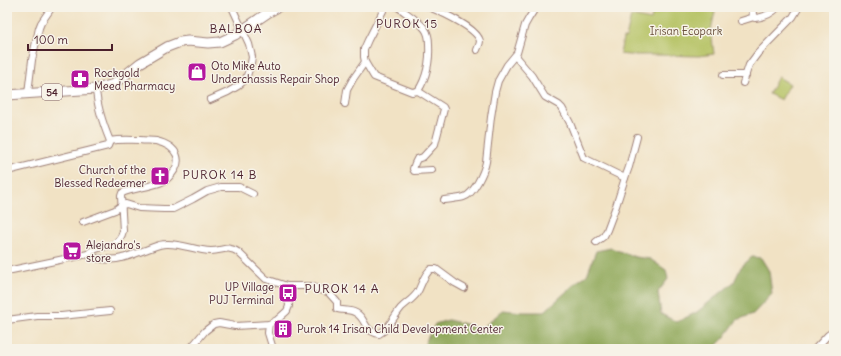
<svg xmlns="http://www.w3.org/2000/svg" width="841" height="356" font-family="Delius,sans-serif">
<rect width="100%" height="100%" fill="#f7f3e8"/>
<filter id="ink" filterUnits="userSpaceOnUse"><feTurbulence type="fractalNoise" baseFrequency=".025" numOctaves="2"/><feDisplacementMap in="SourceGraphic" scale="8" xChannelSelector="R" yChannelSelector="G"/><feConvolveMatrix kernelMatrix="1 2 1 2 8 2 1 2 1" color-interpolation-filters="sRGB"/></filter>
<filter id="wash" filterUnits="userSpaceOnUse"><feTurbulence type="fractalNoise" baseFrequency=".012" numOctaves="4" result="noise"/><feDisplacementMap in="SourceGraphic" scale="16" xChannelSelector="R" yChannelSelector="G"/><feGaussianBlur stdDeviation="0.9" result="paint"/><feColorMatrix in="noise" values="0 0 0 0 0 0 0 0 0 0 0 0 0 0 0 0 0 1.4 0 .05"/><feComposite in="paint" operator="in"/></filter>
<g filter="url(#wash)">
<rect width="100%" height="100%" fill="#f1e2c4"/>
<g fill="#b5c264" stroke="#807048">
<path d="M654,7H716L711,30L714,54L699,56L656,55H628L620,54L623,38H626L631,16L651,20Z"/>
<path d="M778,77L790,84L781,100L769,94Z"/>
</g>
<path fill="#90a85a" stroke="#6d6442" d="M611,248L635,257L650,259L666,270L668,279L658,292L661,314L677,322L697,312L734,282L741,267L752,257L761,258L769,271L772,294L753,314L737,320L724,338L713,349H424L423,348L428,337L435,324L448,320L465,324L480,330L503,310L523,312H544L578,281L587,275L596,251Z"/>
</g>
<g filter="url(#ink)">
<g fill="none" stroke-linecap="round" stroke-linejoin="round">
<g stroke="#9e8078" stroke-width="8">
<g id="minor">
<path d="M385,7L368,40L364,49V57L365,62L374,77L412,92L418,91L443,107L444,109L435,144L423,157L417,159L415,163L413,169L414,171L432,170"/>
<path d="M398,7C407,14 418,20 425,29C428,33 429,38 429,44C430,61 427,77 418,91"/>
<path d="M429,7C441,12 477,28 480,41C480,44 478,47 477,50"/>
<path d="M754,7C753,11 751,15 755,18C765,17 772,14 778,7"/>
<path d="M741,21L754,17"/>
<path d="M515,56L532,76L545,97L559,105L562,108L570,123L584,158L625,178"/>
<path d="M723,75H746"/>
<path d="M743,83L749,65L758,53L793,17L799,7"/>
<path d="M28,93L32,60L39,28L41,23L52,7"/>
<path d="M210,100L228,92L238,86L246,79L251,63L252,57L249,44L232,7"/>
<path d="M345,104L347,90L353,79L365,62"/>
<path d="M7,171L108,146L110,141"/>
<path d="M444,200C450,199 458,199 464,197C474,194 484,172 486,162L491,117L495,92L498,81L507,65L517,53L525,25L529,18L536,7"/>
<path d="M83,222L115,210L122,205L126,204L139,208L164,209H173L193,199L207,191L221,187H239L253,194"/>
<path d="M596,242L604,236L607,230L616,206L625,178L629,167L637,137"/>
<path d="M88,254L91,257C100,259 112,261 122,258C130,256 139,252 148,249C154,247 159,244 166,244C181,243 196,251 211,251C222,251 229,245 238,252L266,279L287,286L289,306L287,311L277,320L269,324L235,326L219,323L214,324L205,331L190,349"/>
<path d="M7,271L88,254C97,243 118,252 123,231L121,196L122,193C135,187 158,187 168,178C186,161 177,146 156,141C151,140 145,141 140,140C130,140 120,139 110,141C103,124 97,107 96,89"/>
<path d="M287,286H312L320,290L328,292L337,302V309C343,311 350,309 356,313C367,319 362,330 379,334C389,329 394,316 401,308C406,303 413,299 417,293C422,285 423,275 431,269H436L455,283L464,288"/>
<path d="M7,320L37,316H61L110,311"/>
<path d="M269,324L268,333L273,349"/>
<path d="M815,349L828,335L834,331"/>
</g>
</g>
<g stroke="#9e8078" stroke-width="10">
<path id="major" d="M830,349L834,344"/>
</g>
<g stroke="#9e8078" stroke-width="11">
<path id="highway" d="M7,95L96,89L114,84L140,63L167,47L180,42L188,41L208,43L220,42L235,35L269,12L278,7"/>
</g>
<use href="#minor" stroke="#fff" stroke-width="6"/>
<use href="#major" stroke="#fff" stroke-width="8"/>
<use href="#highway" stroke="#fff" stroke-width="9"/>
</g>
</g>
<defs>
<g id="shop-square" transform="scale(1)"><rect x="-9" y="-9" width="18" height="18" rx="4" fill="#b5179e" stroke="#f7f3e8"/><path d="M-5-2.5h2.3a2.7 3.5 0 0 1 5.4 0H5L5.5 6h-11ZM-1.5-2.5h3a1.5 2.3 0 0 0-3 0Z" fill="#fff"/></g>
<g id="pharmacy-square" transform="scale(1)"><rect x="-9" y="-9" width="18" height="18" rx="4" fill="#b5179e" stroke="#f7f3e8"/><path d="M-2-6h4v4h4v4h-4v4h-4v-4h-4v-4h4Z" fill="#fff"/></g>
<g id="church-square" transform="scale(1)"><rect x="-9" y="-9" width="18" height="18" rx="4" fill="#b5179e" stroke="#f7f3e8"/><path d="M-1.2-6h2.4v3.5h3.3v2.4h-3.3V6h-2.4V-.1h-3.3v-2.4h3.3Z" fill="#fff"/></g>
<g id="supermarket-square" transform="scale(1)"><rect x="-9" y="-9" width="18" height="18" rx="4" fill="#b5179e" stroke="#f7f3e8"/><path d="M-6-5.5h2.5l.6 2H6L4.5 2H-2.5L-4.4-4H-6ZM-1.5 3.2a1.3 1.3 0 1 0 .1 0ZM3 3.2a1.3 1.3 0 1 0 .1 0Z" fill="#fff"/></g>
<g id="bus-square" transform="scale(1)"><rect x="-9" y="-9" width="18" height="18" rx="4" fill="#b5179e" stroke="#f7f3e8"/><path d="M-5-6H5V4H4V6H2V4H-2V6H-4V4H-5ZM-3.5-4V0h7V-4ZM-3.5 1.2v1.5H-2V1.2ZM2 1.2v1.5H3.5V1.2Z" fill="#fff"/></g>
<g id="building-square" transform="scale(1)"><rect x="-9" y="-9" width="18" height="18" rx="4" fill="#b5179e" stroke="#f7f3e8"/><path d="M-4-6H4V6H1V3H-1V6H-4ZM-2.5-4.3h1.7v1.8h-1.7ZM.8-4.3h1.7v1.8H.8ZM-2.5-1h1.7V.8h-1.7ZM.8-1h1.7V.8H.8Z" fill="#fff"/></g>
</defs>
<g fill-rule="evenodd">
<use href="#shop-square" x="197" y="72"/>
<use href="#pharmacy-square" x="80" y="79"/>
<use href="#church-square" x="160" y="176"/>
<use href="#supermarket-square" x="72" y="251"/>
<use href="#bus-square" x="288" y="293"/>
<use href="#building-square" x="283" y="329"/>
</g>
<g text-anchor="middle" stroke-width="3" stroke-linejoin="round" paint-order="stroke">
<rect fill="#f7f3e8" stroke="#7e5f64" stroke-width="1" x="42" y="84" width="20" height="16" rx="3"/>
<g font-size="10" font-weight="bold" fill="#4a1f2b">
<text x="52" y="96">54</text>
</g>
<g font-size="11" fill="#6a503c" stroke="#f7f3e8">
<text x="686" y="35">Irisan Ecopark</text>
</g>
<g font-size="11" fill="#4a1f2b" stroke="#f7f3e8" text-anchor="start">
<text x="211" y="70">Oto Mike Auto<tspan x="211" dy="13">Underchassis Repair Shop</tspan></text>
<text x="94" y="77">Rockgold<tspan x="94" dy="13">Meed Pharmacy</tspan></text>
<text x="146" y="174" text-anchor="end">Church of the<tspan x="146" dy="13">Blessed Redeemer</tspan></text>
<text x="86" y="249">Alejandro's<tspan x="86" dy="13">store</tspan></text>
<text x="274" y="291" text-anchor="end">UP Village<tspan x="274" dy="13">PUJ Terminal</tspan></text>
<text x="297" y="333">Purok 14 Irisan Child Development Center</text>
</g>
<g font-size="12" letter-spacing="1" fill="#4a1f2b" stroke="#f7f3e8">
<text x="407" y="28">PUROK 15</text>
<text x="236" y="33">BALBOA</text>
<text x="220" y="179">PUROK 14 B</text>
<text x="342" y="293">PUROK 14 A</text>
</g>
</g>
<rect width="841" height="356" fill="none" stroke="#f7f3e8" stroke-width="24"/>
<path d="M28 44v6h84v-6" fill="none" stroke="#4a1f2b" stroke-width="2"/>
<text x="34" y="44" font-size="12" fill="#4a1f2b" stroke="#f7f3e8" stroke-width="3" paint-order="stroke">100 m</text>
</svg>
